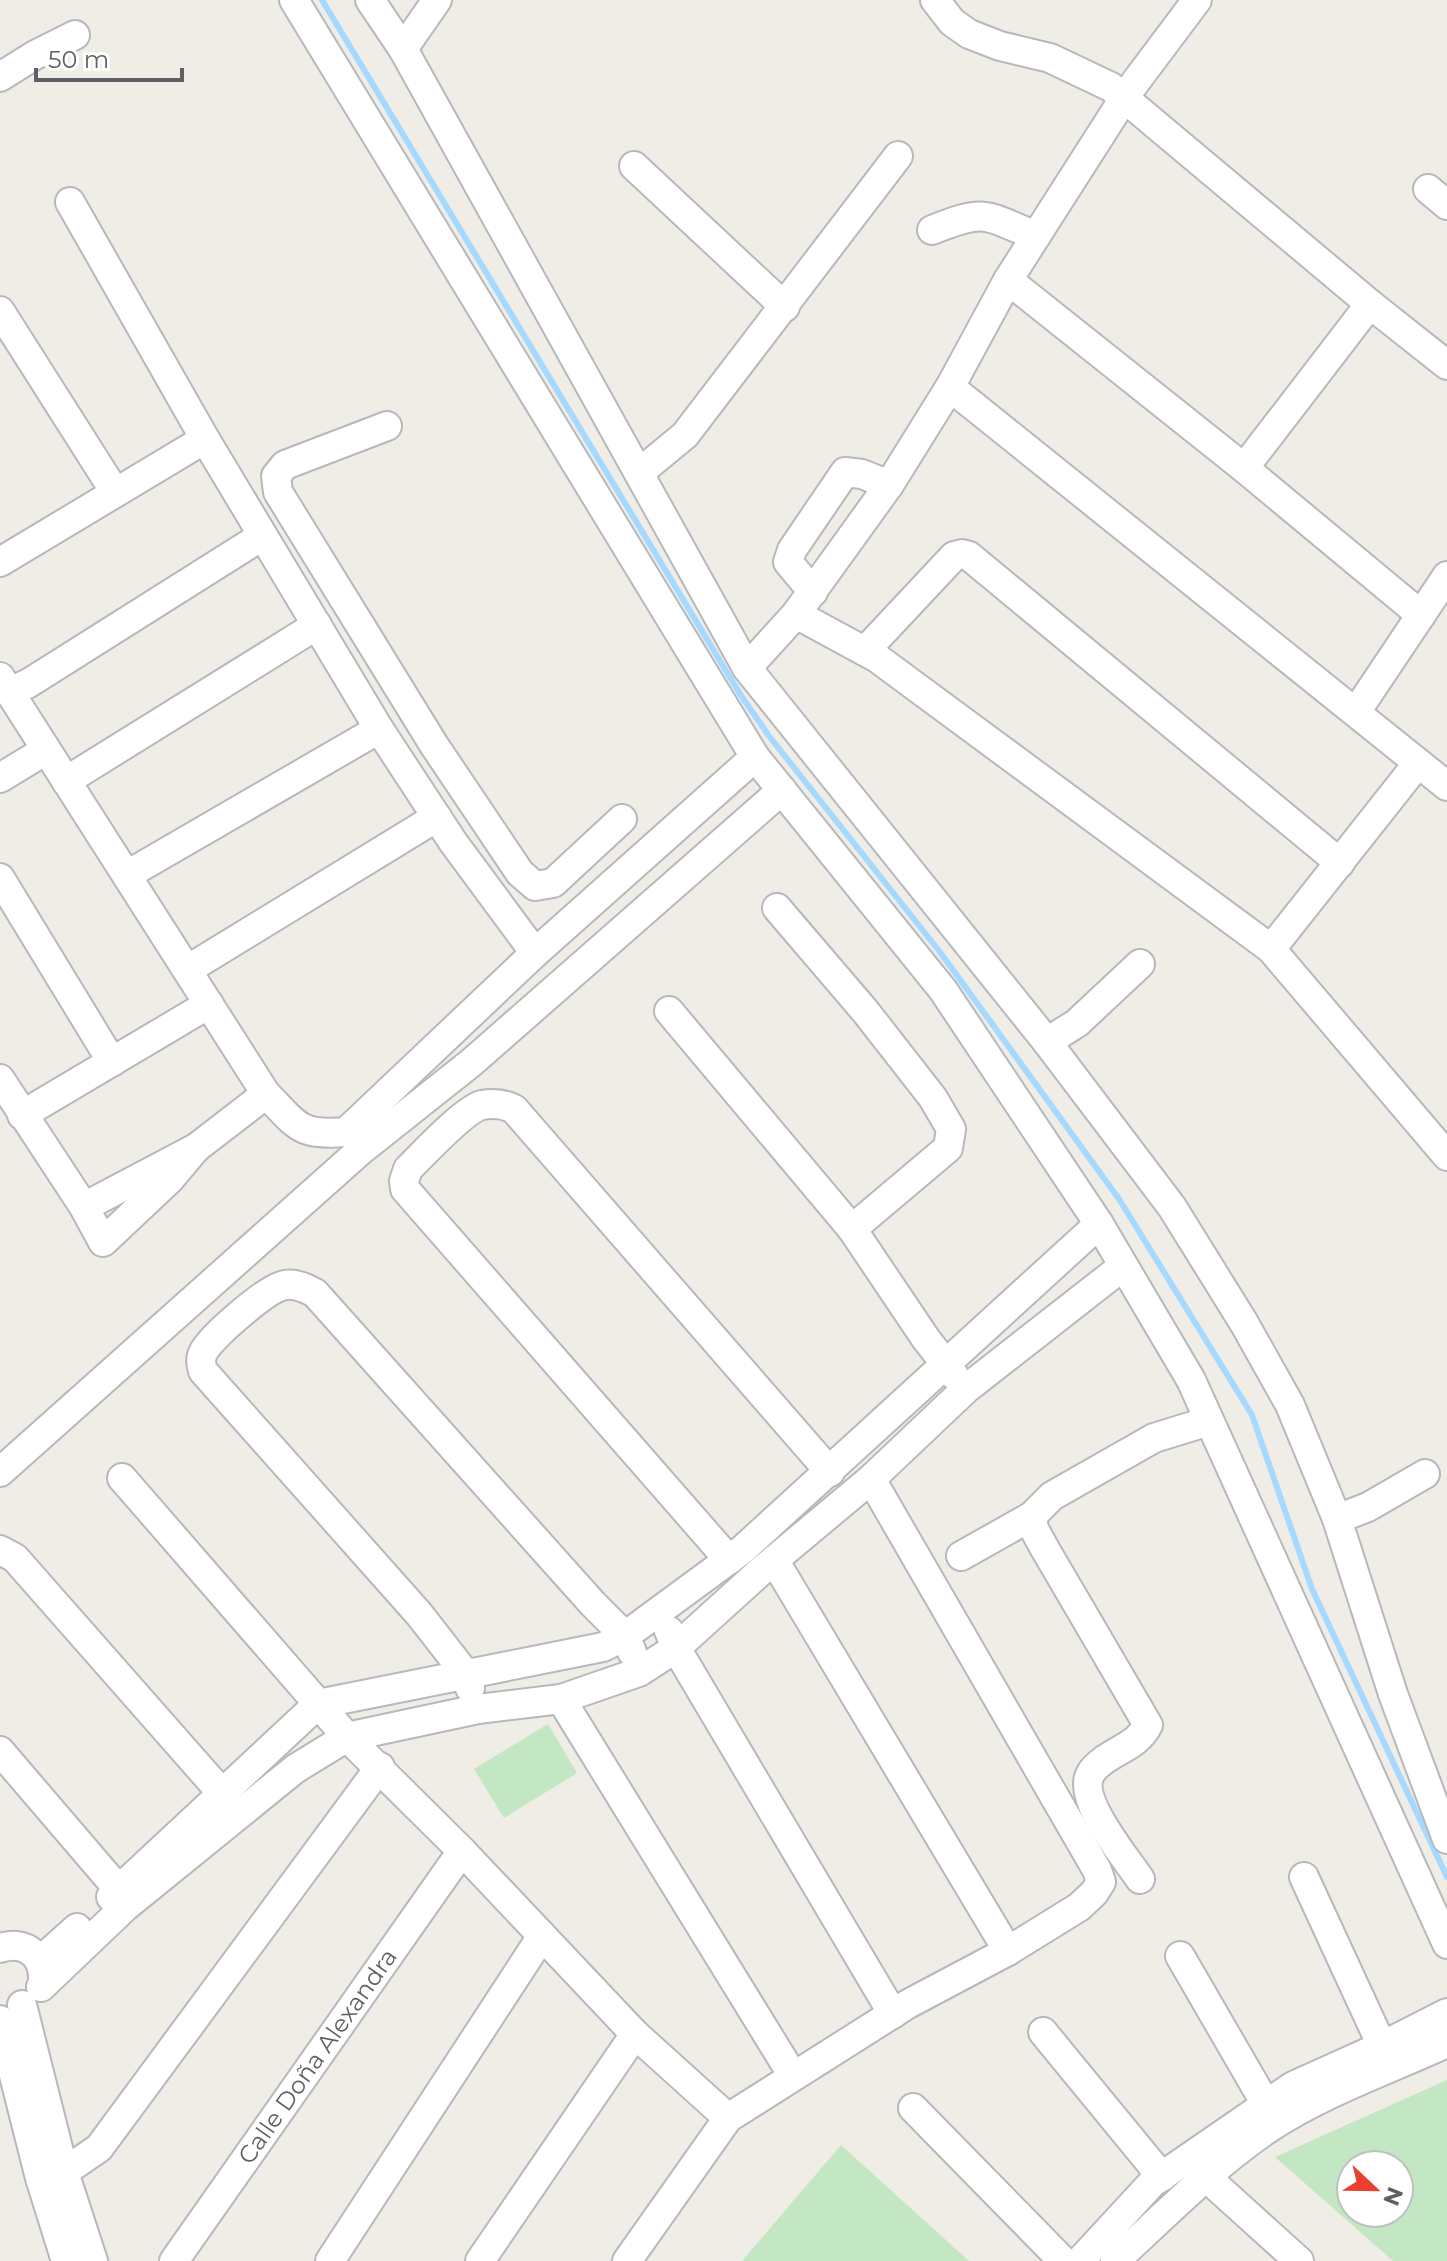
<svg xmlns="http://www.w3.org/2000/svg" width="1447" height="2261" font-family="Montserrat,sans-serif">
<rect width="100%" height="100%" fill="#f0ede6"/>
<g fill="#c3e7c2" fill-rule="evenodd">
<path d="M548,1724L577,1773L504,1818L474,1769Z"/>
<path d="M1447,2080V2261H1393L1275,2157ZM1351,2165H1399V2213H1351Z"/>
<path d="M841,2145L969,2261H742Z"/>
</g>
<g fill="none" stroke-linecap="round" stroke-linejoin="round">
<path stroke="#a6d9ff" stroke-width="6" d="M322,0L740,694L769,736L940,952L1119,1199L1252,1415L1312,1589L1447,1877"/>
<g stroke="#b6b8bc" stroke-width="32">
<g id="minor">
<path d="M294,0L755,757L943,990L1099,1224L1191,1380L1447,1944"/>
<path d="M370,0L403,49L747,668L1047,1042L1172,1207L1244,1323L1290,1405L1337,1519L1393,1694L1447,1839"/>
<path d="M935,0L952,22L969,34L1000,46L1050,58L1111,87L1370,304L1447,365"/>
<path d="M403,49L437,0"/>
<path d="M0,77L35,55L75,35"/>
<path d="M634,166L785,307"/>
<path d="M1428,189L1447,205"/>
<path d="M70,202L205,439"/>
<path d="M932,230C987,208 984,215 1036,236"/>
<path d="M1008,280L1244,468L1421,615"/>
<path d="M0,311L115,492"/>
<path d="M950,387L1447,786"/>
<path d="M387,426L285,465L276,476L278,492L434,745L520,873L535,886L553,883L622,819"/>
<path d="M1244,468L1370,304"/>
<path d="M639,473L685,435L898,156"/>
<path d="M0,562L205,439L379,729L453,842L535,953"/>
<path d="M813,592L788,562L792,550L845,472L862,474L889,485"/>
<path d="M796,614L877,658L1271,949L1447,1156"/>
<path d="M865,651L954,556L962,554L969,556L1340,863"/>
<path d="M747,668L796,614L889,485L950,387L1008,280L1036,236L1128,92L1197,0"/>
<path d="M0,677L266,1094C298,1126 298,1136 346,1132L535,953L755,757"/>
<path d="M10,692L29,683L262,536"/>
<path d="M1356,712L1447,576"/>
<path d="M0,778L46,750"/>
<path d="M66,781L317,625"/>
<path d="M127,875L379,729"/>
<path d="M0,878L112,1062"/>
<path d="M777,908L865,1011L933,1098L951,1129L948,1148L852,1229"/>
<path d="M1271,949L1418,763"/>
<path d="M187,970L437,817"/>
<path d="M669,1011L852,1229L926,1339L954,1375"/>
<path d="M1047,1042L1077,1023L1140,964"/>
<path d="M0,1079L84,1207L103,1242L170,1179L196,1148"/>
<path d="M22,1115L209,1004"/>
<path d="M84,1207L196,1148L266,1094"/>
<path d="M0,1472L360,1151L472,1062L782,790"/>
<path d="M122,1478L347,1737L462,1851L635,2034L728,2118"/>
<path d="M1337,1519L1368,1507L1425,1474"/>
<path d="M0,1550L15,1558L221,1792"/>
<path d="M961,1556L1032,1516"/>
<path d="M729,1560L405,1189L404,1181L408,1169C422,1155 465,1109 482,1105C492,1103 504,1104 514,1109L830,1472"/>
<path d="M774,1560L1008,1951"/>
<path d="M669,1631L676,1648L893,2014"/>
<path d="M470,1688L465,1673L419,1614L203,1371C201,1365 200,1359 203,1353C209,1338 263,1293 279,1287C291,1281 304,1287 315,1293L593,1604L625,1636L632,1652"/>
<path d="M561,1699L793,2076"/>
<path d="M0,1751L119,1890"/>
<path d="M1304,1877L1382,2046"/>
<path d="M1140,1879C1126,1858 1075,1798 1091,1773C1093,1769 1100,1763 1104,1760C1121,1748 1138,1744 1148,1725L1045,1549L1034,1529L1032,1516L1052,1496L1154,1438L1209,1421"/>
<path d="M111,1897L318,1704L603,1647L625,1636L742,1550L1099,1224"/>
<path d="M0,1948C22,1941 42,1952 43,1976"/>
<path d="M1180,1956L1267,2106"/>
<path d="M40,1961L77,1928"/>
<path d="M41,1987L125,1907L295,1769L347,1737L478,1709L561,1699L639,1672L676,1648L761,1571L871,1479L966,1389L1122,1267"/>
<path d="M22,2005L64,2172L93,2261"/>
<path d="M0,2020L40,2178L66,2261"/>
<path d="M1043,2032L1162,2177"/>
<path d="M913,2108L1063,2261"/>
<path d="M64,2172L99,2148L380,1767"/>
<path d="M1206,2177L1299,2261"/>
<path id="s1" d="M174,2261L462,1851"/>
<path d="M330,2261L542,1936"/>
<path d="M480,2261L635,2034"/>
<path d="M627,2261L728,2118L908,2004L1008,1951L1079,1907L1094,1893L1101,1882L1097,1870L871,1479"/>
<path d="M1080,2261L1152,2183L1293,2086L1382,2046L1447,2013"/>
<path d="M1115,2261C1165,2215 1213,2166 1269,2128C1324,2092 1388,2070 1447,2043"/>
</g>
</g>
<use href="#minor" stroke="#fff" stroke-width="28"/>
</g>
<g text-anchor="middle" stroke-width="6" stroke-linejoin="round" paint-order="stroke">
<g font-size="24" fill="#5d6166" stroke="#fff">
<text dy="8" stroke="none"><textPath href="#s1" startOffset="250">Calle Doña Alexandra</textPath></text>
</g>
</g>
<g transform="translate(1375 2189) rotate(112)"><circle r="38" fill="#ffffff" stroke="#bec0c2" stroke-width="2"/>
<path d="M0-6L14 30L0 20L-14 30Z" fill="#ea3e31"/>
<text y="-12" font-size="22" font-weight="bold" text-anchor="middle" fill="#5d6166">N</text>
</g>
<path d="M36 68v12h146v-12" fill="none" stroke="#5d6166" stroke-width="4"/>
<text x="48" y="68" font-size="24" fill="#5d6166" stroke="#ffffff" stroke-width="6" paint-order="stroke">50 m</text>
</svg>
